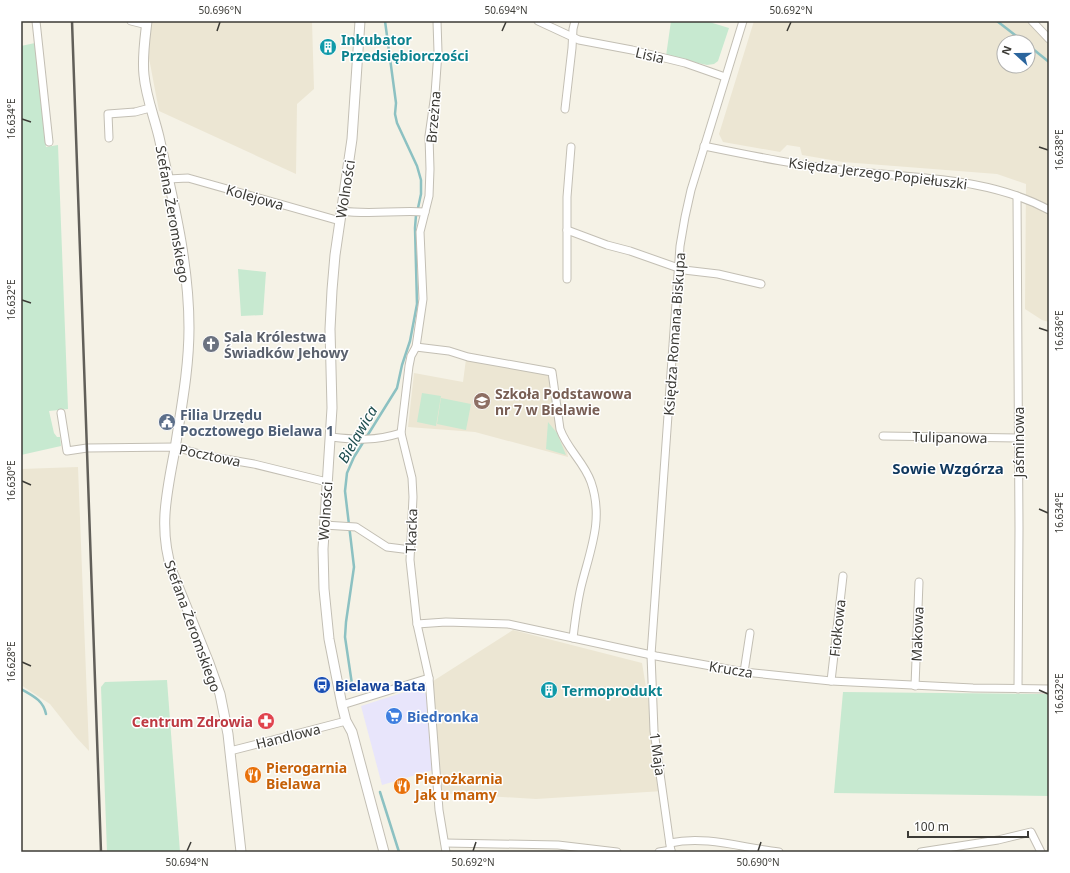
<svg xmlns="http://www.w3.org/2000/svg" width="1070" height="873" font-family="'Noto Sans',sans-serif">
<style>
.commercial{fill:#e8e5fb}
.built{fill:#ece6d3;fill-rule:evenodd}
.green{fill:#c7e9d0}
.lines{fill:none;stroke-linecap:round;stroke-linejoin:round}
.stream{stroke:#8cc1c2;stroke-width:2.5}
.street-casing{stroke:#c3bfb4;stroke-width:9}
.secondary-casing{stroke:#c3bfb4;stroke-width:11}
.street{stroke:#fff;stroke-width:7}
.secondary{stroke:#fff;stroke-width:9}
.rail{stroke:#615f59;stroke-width:2.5}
.ticks{fill:none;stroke:#3c3b36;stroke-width:1.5}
.labels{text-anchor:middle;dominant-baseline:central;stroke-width:3;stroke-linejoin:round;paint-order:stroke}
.culture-label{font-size:14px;font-weight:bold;fill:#0d838f;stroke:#fff;text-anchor:start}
.street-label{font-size:14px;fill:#3c3b36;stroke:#fff}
.worship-label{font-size:14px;font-weight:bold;fill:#5b616d;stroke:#fff;text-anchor:start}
.education-label{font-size:14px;font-weight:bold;fill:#785e54;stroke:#fff;text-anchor:start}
.service-label{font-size:14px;font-weight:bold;fill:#4e5e75;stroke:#fff;text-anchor:start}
.transit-label{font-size:14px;font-weight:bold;fill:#164399;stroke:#fff;text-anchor:start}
.shop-label{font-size:14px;font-weight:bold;fill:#366cbe;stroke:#fff;text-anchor:start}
.health-label{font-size:14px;font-weight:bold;fill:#be3a42;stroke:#fff;text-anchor:end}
.food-label{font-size:14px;font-weight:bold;fill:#c56008;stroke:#fff;text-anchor:start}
.water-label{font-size:15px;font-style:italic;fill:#1d4d4e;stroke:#fff}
.neighbourhood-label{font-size:15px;font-weight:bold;fill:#0f375d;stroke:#fff}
.neatline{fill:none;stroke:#3c3b36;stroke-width:1.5}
.ticks-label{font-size:10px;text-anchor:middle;fill:#3c3b36}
</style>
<rect width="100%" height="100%" fill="#f5f2e6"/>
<polygon class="commercial" points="417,688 417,691 427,694 433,770 382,785 361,706"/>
<g class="built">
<polygon points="142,21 312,21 314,89 297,104 296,174 159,111"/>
<path d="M754,21H1032L1049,40V322L1042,320L1025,309L1026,184L997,174L843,162L802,155L800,147L787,145L780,152L723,142L719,134ZM1004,42H1028V66H1004Z"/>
<polygon points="466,359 550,373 555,419 563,443 567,451 568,457 475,432 408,427 414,373 463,382"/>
<polygon points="78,467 89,751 76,737 50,704 21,685 21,469"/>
<polygon points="513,630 642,663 663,791 536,799 438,793 430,683"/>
</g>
<g class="green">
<polygon points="671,21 706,21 729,28 718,61 714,64 707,65 666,56"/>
<polygon points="35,43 46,147 58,145 68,409 49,411 54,433 57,437 60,437 61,446 21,455 21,46"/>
<polygon points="238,269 266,272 263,315 241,316"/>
<polygon points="422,393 441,396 436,426 417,422"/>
<polygon points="441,398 471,404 466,430 437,424"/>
<polygon points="548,422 557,433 566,455 546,449"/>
<polygon points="167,680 180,852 107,852 101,687 105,682"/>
<polygon points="843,692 1049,694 1049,796 834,793"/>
</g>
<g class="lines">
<g class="stream">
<polyline points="385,21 396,103 395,114 397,123 417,166 421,180 421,194 418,208"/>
<polyline points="997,21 1024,42"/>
<polyline points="1028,45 1049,62"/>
<path d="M21,689C33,696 43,700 46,714"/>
<polyline points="353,691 345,637 346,622 354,567 345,491 347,473 354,457 397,388 402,365 410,341 417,304 415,228 416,215"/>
<polyline points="380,792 399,852"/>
</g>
<g class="street-casing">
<g id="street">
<polyline points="36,21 49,142"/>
<polyline points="131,21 147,25"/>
<polyline points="437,21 438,52 435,94 429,136 430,169 429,196 420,232 423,299 416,347 411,356 409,366 401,433 412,478 413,497 410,560 417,624 429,678 439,810 446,852"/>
<polyline points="538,21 579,40 632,50 685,63 725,77"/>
<polyline points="1032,21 1049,39"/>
<polyline points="565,109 572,48 573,29 575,21"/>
<polyline points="109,138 108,114 135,112 150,108"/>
<path d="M704,146C753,156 801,166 851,171C918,179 988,177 1049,210"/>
<polyline points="168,179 188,178 340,221"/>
<polyline points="1017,196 1019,528 1018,689"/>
<path d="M342,211C369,215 397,210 425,212"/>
<polyline points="567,230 607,245 630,251 684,270 718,274 761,284"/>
<polyline points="567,279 567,197 571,147"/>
<path d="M416,347L449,351L468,357L552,372L560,429C567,449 584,462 591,482C604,520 590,550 581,587C577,604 575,621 573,638"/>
<polyline points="61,413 67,451 87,448 175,447 207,456 254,464 327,482"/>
<polyline points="883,436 1018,438"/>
<path d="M331,437C357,440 375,441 401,433"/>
<polyline points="324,525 356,527 387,547 411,550"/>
<polyline points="417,624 446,622 508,624 656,656 744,672 831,681 973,688 1049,689"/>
<polyline points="744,672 750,633"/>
<polyline points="831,681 843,576"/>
<polyline points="915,686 919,582"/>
<polyline points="342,705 429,678"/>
<polyline points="230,751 346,721"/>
<polyline points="445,843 558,845 617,852"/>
<path d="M670,843C706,835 743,848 779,852"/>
<polyline points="659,852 671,850"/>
<polyline points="671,852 654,731 651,655 680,246 685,217 691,190 743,21"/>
<polyline points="921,852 998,840 1031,832 1041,852"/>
</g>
</g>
<g class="secondary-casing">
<g id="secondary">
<path d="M147,21C145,39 142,57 144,75C146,97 154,116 159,137C173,200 189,263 189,328C189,369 181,409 175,449C167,492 158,528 172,571L209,663L220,694L228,734L241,852"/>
<polyline points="360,21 352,139 335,255 332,290 330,329 332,408 323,549 324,589 329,639 342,705 346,721 352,732 384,852"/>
</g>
</g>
<use href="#street" class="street"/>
<use href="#secondary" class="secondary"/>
<polyline class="rail" points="72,21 101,852"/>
</g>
<path class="ticks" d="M217,31L220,22M502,31L506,22M787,31L791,22M22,119L31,122M1039,147L1048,150M22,300L31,303M1039,328L1048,331M22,481L31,485M1039,509L1048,513M22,662L31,666M1039,690L1048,694M187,851L191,842M473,851L476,842M758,851L761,842"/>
<defs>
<g id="building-disc" transform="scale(0.9)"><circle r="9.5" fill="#0f9aa8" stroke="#fff"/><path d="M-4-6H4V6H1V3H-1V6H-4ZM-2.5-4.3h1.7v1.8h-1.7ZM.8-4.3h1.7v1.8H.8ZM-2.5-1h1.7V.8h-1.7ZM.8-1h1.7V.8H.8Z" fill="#fff"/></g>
<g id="church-disc" transform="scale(0.9)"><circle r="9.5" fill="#6b7280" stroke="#fff"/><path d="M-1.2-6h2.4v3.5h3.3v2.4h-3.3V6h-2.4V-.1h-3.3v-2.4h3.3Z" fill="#fff"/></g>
<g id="school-disc" transform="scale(0.9)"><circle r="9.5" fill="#8d6e63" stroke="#fff"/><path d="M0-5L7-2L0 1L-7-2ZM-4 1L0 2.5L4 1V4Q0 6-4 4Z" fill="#fff"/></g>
<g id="civic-disc" transform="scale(0.9)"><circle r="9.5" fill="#5c6f8a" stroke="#fff"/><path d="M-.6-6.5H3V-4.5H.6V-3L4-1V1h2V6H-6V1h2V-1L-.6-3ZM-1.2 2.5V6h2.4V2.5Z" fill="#fff"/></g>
<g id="bus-disc" transform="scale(0.9)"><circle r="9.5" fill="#1a4fb4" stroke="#fff"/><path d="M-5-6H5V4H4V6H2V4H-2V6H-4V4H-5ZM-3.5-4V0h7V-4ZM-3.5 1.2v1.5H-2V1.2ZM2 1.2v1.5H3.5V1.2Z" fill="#fff"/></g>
<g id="supermarket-disc" transform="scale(0.9)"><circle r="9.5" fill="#3f7fe0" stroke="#fff"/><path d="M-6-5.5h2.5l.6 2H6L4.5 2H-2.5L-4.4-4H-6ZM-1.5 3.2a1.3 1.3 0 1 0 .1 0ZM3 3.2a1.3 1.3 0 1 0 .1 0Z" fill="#fff"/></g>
<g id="pharmacy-disc" transform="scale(0.9)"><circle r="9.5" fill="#e0444e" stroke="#fff"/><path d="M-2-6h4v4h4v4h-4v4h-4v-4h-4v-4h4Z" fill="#fff"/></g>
<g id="restaurant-disc" transform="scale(0.9)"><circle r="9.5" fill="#e8710a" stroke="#fff"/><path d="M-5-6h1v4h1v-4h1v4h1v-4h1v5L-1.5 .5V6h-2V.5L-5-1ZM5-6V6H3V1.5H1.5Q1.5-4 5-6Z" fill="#fff"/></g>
</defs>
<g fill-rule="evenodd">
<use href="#building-disc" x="328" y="47"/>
<use href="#church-disc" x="211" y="344"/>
<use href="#school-disc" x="482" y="401"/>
<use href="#civic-disc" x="167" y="422"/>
<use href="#bus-disc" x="322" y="685"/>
<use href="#building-disc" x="549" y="690"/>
<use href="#supermarket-disc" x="394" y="716"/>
<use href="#pharmacy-disc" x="266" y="721"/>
<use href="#restaurant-disc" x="253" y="775"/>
<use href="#restaurant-disc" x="402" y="786"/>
</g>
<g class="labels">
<g class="culture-label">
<text x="341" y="39">Inkubator<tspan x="341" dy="16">Przedsiębiorczości</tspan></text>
<text x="562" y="690">Termoprodukt</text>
</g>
<g class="street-label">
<text transform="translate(650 55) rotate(13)">Lisia</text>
<text transform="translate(433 117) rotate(-85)">Brzeżna</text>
<text transform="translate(878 173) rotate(7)">Księdza Jerzego Popiełuszki</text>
<text transform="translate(345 189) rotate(-81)">Wolności</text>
<text transform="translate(255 197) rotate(16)">Kolejowa</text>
<text transform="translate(173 214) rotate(80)">Stefana Żeromskiego</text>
<text transform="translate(674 334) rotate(-86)">Księdza Romana Biskupa</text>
<text transform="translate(950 437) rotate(1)">Tulipanowa</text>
<text transform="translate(1018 442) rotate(-90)">Jaśminowa</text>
<text transform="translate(210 455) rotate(12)">Pocztowa</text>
<text transform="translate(325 511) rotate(-86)">Wolności</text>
<text transform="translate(411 531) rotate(-88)">Tkacka</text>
<text transform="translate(193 626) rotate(70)">Stefana Żeromskiego</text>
<text transform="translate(837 628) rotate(-84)">Fiołkowa</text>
<text transform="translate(917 634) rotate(-88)">Makowa</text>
<text transform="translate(731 669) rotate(9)">Krucza</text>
<text transform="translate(288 736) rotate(-14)">Handlowa</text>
<text transform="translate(658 754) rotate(82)">1 Maja</text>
</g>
<g class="worship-label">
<text x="224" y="336">Sala Królestwa<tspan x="224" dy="16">Świadków Jehowy</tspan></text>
</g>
<g class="education-label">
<text x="495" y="393">Szkoła Podstawowa<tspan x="495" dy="16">nr 7 w Bielawie</tspan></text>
</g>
<g class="service-label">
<text x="180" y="414">Filia Urzędu<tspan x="180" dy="16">Pocztowego Bielawa 1</tspan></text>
</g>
<g class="transit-label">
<text x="335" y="685">Bielawa Bata</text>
</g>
<g class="shop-label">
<text x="407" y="716">Biedronka</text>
</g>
<g class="health-label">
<text x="253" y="721">Centrum Zdrowia</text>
</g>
<g class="food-label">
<text x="266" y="767">Pierogarnia<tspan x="266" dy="16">Bielawa</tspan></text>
<text x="415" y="778">Pierożkarnia<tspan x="415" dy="16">Jak u mamy</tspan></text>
</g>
<g class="water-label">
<text transform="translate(357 434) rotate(-60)">Bielawica</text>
</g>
<g class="neighbourhood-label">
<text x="948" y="468">Sowie Wzgórza</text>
</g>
</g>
<rect width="1070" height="873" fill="none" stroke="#ffffff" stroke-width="44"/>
<g transform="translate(1016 54) rotate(291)"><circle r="19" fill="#ffffff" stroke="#b1b1af"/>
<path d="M0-3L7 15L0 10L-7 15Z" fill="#2b659d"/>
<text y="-6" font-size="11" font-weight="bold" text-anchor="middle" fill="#3c3b36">N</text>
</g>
<path d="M908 831v6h120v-6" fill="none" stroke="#3c3b36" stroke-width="2"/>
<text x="914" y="831" font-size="12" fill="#3c3b36" stroke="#ffffff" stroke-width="3" paint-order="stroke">100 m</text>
<rect x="22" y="22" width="1026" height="829" class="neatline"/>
<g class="ticks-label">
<text x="220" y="14">50.696°N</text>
<text x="506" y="14">50.694°N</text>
<text x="791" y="14">50.692°N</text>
<text transform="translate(11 119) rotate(-90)" y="4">16.634°E</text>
<text transform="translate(1059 150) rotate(-90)" y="4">16.638°E</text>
<text transform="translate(11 300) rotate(-90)" y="4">16.632°E</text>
<text transform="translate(1059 331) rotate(-90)" y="4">16.636°E</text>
<text transform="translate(11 481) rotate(-90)" y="4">16.630°E</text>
<text transform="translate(1059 513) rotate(-90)" y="4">16.634°E</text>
<text transform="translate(11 662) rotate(-90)" y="4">16.628°E</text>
<text transform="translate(1059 694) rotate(-90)" y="4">16.632°E</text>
<text x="187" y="866">50.694°N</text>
<text x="473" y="866">50.692°N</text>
<text x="758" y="866">50.690°N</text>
</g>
</svg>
